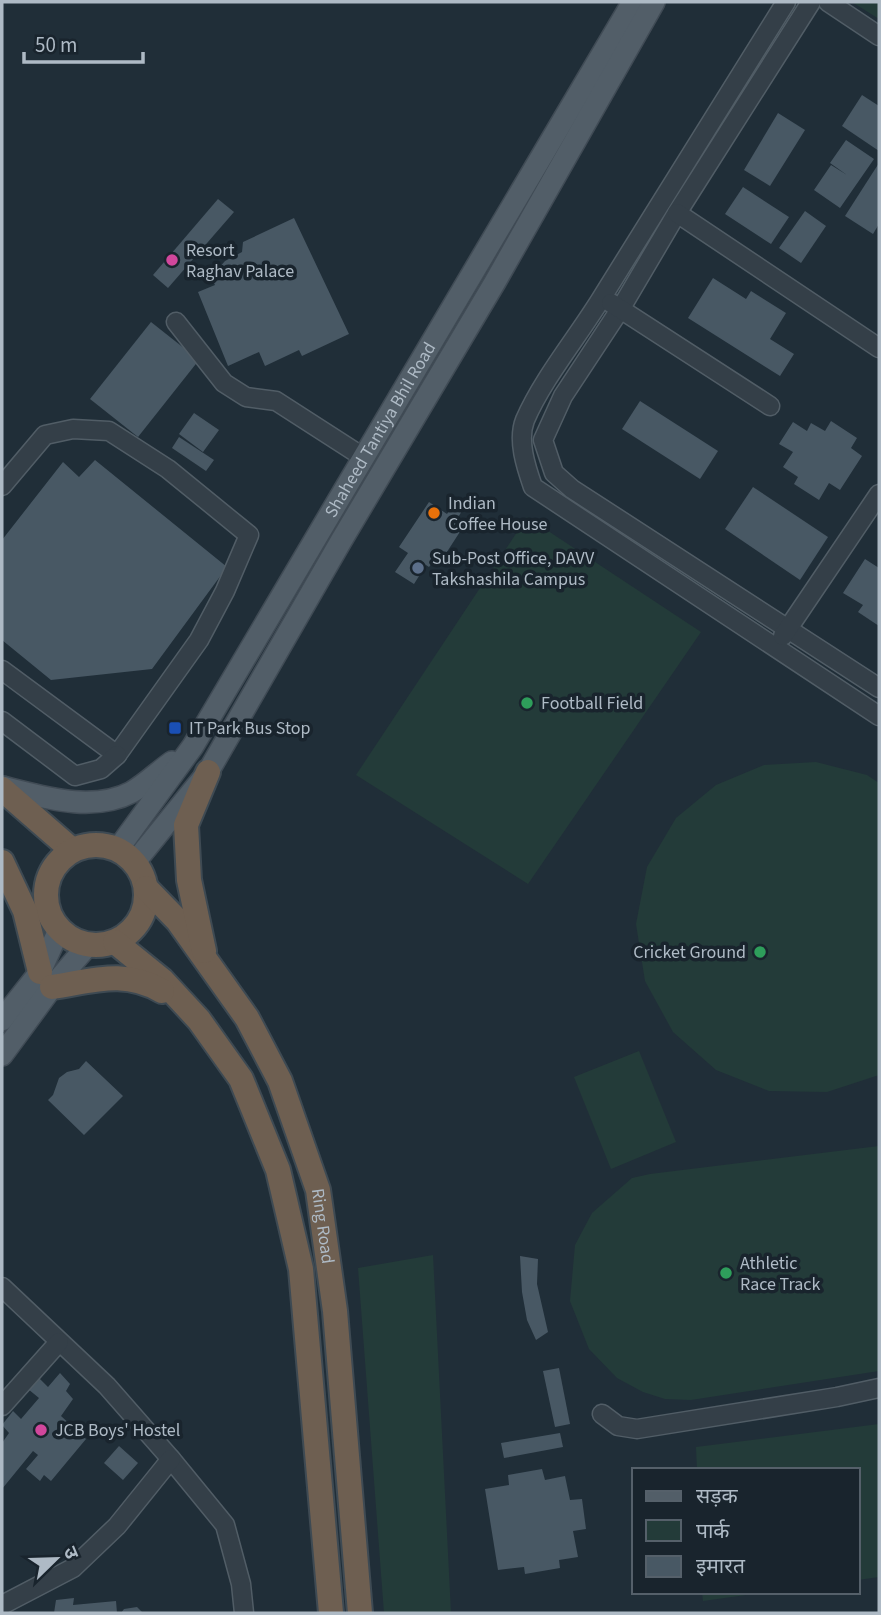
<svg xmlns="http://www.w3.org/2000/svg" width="881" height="1615" font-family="'Source Sans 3','Noto Sans Devanagari',sans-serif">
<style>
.green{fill:#233b39}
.building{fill:#485864}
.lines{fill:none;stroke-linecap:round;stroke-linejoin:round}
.minor-casing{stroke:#515d66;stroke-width:21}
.major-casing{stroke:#404b55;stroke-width:24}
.highway-casing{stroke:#3e4a53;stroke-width:28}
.minor{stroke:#343f48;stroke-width:18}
.major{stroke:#525e68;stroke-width:21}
.highway{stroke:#6e5f51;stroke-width:24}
.hotel-dot{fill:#d1479c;stroke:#19242d;stroke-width:2.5}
.food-dot{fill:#e8710a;stroke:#19242d;stroke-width:2.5}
.service-dot{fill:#5c6f8a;stroke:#19242d;stroke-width:2.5}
.leisure-dot{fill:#2e9e5b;stroke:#19242d;stroke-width:2.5}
.transit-dot{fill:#1a4fb4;stroke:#19242d;stroke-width:2.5}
.labels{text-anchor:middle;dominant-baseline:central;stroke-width:7;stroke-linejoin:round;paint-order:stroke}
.poi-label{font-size:18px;fill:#aebac5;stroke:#19242d;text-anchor:start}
.street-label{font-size:18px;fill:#aebac5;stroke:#19242d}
</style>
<rect width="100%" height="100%" fill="#202e38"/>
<g class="green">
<polygon points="852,2 879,2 879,19"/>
<polygon points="527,517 701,632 528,884 356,775"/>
<polygon points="816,762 867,775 879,783 879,1075 827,1092 769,1091 716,1070 673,1032 645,981 636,924 647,867 676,818 716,785 764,765"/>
<polygon points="639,1051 676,1142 611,1169 574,1077"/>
<polygon points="879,1146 879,1371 691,1400 665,1399 643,1392 617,1378 589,1349 570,1301 575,1245 592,1213 632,1178 650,1174"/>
<polygon points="433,1255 451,1613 384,1613 358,1268"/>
<polygon points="879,1424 879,1577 858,1580 858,1470 697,1470 696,1447"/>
<polygon points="702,1592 767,1592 703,1601"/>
</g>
<g class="building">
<polygon points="862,95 879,106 879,151 842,126"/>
<polygon points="778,113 805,130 770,186 744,170"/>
<polygon points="846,140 874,159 840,208 814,190 831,165 847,175 830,163"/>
<polygon points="879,163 879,224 873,234 845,216"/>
<polygon points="743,187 789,217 771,244 725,214"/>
<polygon points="218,199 234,212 168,288 153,275"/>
<polygon points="805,211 826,226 801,263 779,248"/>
<polygon points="294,218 349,334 302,356 299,350 265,366 259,352 228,366 198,292 215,285 211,277 225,261 242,252 243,242"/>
<polygon points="713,278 746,299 751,291 786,313 770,339 794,354 780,376 688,318"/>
<polygon points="151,322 199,360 138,437 90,399"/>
<polygon points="640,401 718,451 700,479 622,429"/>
<polygon points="194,413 219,430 203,452 179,434"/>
<polygon points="831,421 857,438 851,448 862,456 840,490 829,483 819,500 794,484 798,477 783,467 793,452 779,444 793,422 807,431 811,423 825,431"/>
<polygon points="179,437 214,460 206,471 172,448"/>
<polygon points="95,460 227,567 152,669 51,680 2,640 2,540 63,462 79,477"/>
<polygon points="753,487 828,537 800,580 725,529"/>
<polygon points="456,501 465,506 457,519 465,524 443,558 438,555 429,567 426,565 414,584 395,572 408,553 399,547 429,502 447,514"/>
<polygon points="865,559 879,568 879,626 858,612 863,605 843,593"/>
<polygon points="86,1061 123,1096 84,1135 48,1100 53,1095 59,1078 67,1072 79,1069"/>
<polygon points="520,1256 538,1259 537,1284 548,1332 536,1340 527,1320 522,1292"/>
<polygon points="559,1368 570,1424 555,1427 543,1371"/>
<polygon points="60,1373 70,1384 66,1391 73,1399 61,1416 86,1439 51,1481 44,1475 40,1481 26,1469 38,1455 33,1451 2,1489 2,1443 9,1433 2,1425 13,1411 21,1419 39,1398 28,1389 38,1377 48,1387"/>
<polygon points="560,1433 563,1447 504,1458 501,1443"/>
<polygon points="119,1446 138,1463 123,1480 104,1463"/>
<polygon points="542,1469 545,1480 565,1476 570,1500 582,1499 586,1529 573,1531 578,1557 559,1560 560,1568 525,1574 524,1567 498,1570 485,1489 509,1485 508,1475"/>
<polygon points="74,1598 73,1605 116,1601 117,1613 54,1613 56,1600"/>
<polygon points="137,1607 143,1613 121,1613 124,1609"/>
</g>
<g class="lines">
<g class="minor-casing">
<g id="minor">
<path d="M786,2C725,99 665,197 604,294C580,334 543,378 525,420C517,440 526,467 533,487L879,716"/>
<polyline points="811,2 677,213 621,308 563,396 543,440 554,473 572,489 879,688"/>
<polyline points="828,2 879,36"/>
<polyline points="677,213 879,348"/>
<polyline points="611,303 770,406"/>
<polyline points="176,322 224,383 246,397 276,401 363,457"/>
<polyline points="2,486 45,435 73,429 109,431 168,469 249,535 225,591 199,640 117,755 2,670"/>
<polyline points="783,636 879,494"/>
<polyline points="2,721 75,776 101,769 117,755"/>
<polyline points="2,1287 107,1386 171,1459 225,1525 241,1584 244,1613"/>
<polyline points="2,1406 59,1342"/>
<polyline points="602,1414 618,1426 637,1429 837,1397 879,1388"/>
<polyline points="2,1605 73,1568 117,1526 171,1459"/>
</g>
</g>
<g class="major-casing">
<g id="major">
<path d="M2,787C43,797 92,813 132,792C146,784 159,771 172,762"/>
<path id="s1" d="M118,849L193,746L633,2"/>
<polyline points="135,862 208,772 341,541 495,282 654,2"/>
<polyline points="2,1020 40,972 59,930"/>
<polyline points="2,1055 52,987 88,945"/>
</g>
</g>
<g class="highway-casing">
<g id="highway">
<polyline points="2,789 72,850"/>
<circle cx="96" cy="895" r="50"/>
<polyline points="2,862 25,911 40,972"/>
<path id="s2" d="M146,888L178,921L247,1018L280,1081L318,1190L335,1311L360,1613"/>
<polyline points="115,942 162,980 199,1020 241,1079 278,1170 301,1269 331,1613"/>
<polyline points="204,951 189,880 186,825 208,772"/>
<path d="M52,987C93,981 124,969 162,991"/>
</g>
</g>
<use href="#minor" class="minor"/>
<use href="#major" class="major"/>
<use href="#highway" class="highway"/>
</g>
<g class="hotel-dot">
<circle cx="172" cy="260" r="7"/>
<circle cx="41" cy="1430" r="7"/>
</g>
<circle class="food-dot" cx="434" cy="513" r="7"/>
<circle class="service-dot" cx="418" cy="568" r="7"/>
<g class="leisure-dot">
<circle cx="527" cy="703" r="7"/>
<circle cx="760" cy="952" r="7"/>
<circle cx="726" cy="1273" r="7"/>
</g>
<rect class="transit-dot" x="168" y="721" width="14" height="14" rx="3.5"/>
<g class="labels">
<g class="poi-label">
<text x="186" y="250">Resort<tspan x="186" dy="21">Raghav Palace</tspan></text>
<text x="448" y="503">Indian<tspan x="448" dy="21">Coffee House</tspan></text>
<text x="432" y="558">Sub-Post Office, DAVV<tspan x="432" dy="21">Takshashila Campus</tspan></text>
<text x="541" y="703">Football Field</text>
<text x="189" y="728">IT Park Bus Stop</text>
<text x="746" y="952" text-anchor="end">Cricket Ground</text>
<text x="740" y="1263">Athletic<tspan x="740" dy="21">Race Track</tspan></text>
<text x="55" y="1430">JCB Boys' Hostel</text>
</g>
<g class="street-label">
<text stroke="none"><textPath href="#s1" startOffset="495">Shaheed Tantiya Bhil Road</textPath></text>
<text stroke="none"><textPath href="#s2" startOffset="388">Ring Road</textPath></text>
</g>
</g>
<rect width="881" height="1615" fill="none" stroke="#aebac5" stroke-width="7"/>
<rect x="632" y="1468" width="228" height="126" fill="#19242d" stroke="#55606a" stroke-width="2"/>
<rect x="646" y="1491" width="35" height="10" fill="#525e68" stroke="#55606a" stroke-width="2"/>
<text x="696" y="1503" font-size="21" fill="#aebac5">सड़क</text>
<rect x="646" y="1520" width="35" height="21" fill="#233b39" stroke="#55606a" stroke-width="2"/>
<text x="696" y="1538" font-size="21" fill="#aebac5">पार्क</text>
<rect x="646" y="1556" width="35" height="21" fill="#485864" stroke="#55606a" stroke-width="2"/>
<text x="696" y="1573" font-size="21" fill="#aebac5">इमारत</text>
<g transform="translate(56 1559) rotate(67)" stroke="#19242d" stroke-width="5" paint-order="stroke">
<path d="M0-5L12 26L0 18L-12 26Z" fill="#aebac5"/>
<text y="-10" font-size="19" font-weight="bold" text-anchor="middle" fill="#aebac5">उ</text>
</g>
<path d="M24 52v10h119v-10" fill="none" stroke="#aebac5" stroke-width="3.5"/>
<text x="35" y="52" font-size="21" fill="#aebac5" stroke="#19242d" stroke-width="5" paint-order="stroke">50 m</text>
</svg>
